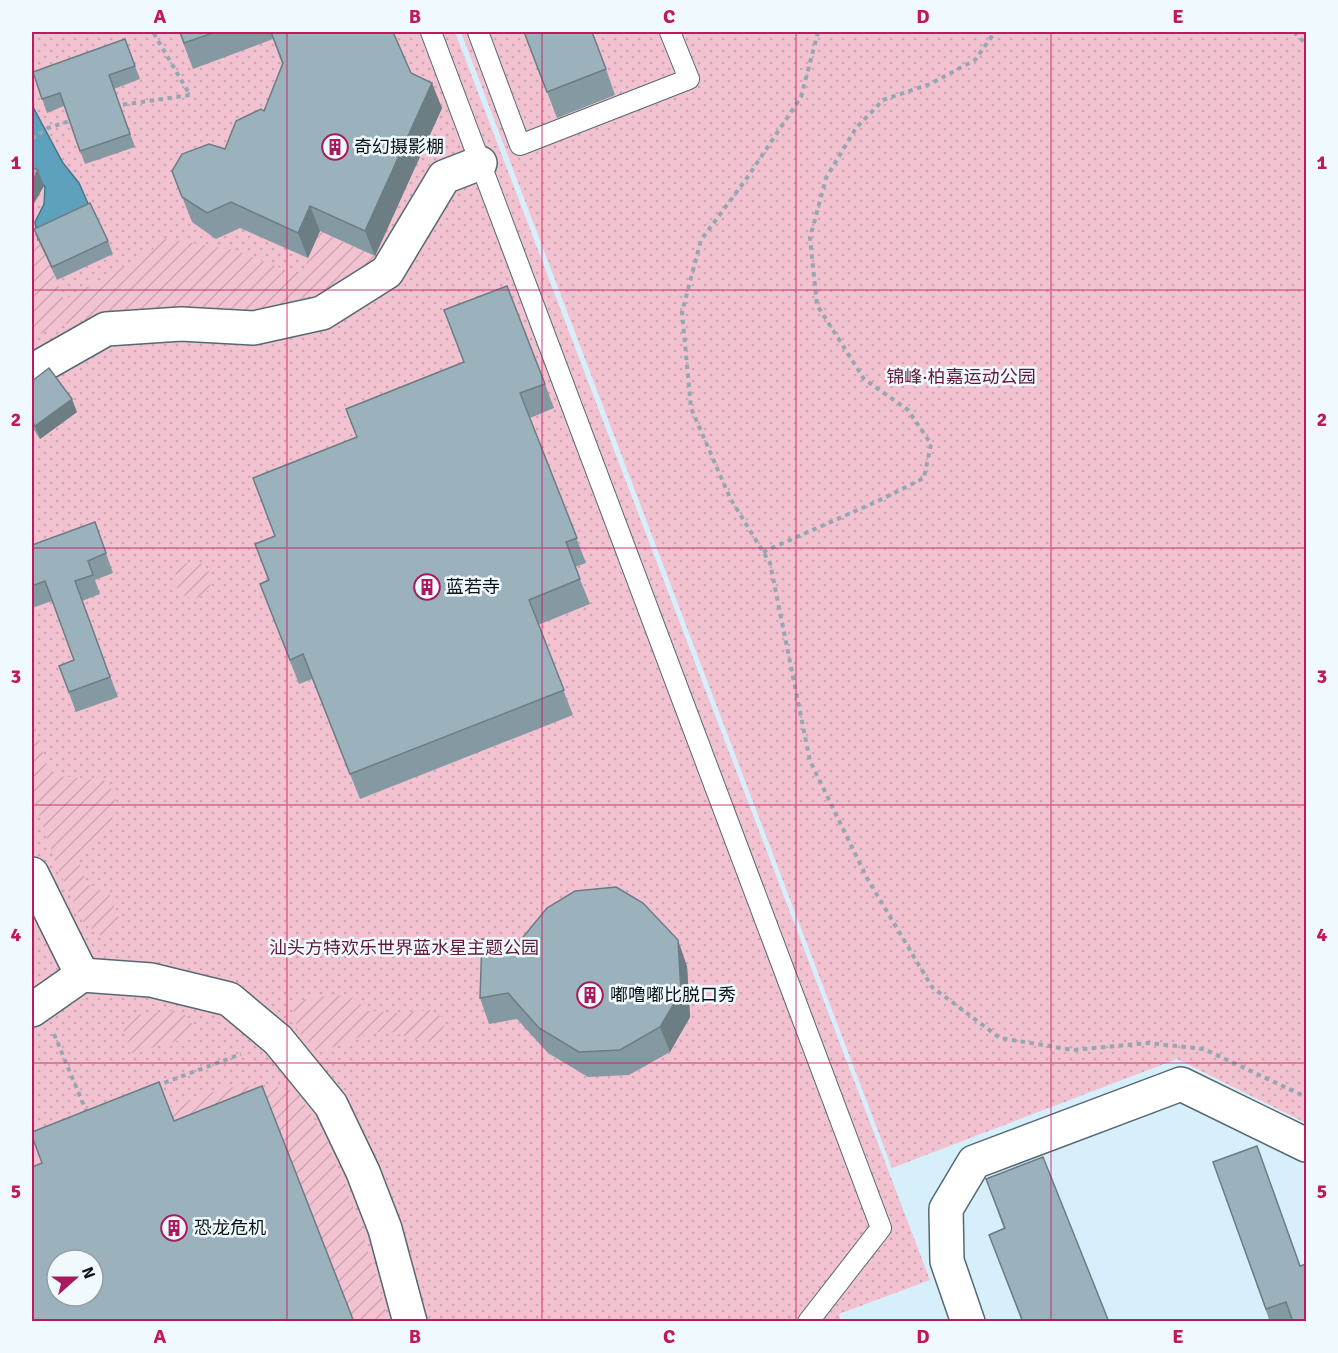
<svg xmlns="http://www.w3.org/2000/svg" width="1338" height="1353" font-family="Signika,'Noto Sans SC',sans-serif">
<style>
.park{fill:url(#park-dots);fill-rule:evenodd}
.garden{fill:url(#garden-furrows)}
.water{fill:#5ea1bd;stroke:#45768b;stroke-width:1.5}
.lines{fill:none;stroke-linecap:round;stroke-linejoin:round}
.lane-casing{stroke:#546973;stroke-width:22}
.street-casing{stroke:#546973;stroke-width:36}
.path{stroke:#95a8b1;stroke-width:4;stroke-dasharray:4.5 4.5;stroke-linecap:butt}
.lane{stroke:#fff;stroke-width:20}
.street{stroke:#fff;stroke-width:33}
.wall{fill:#8599a2}
.shaded-wall{fill:#6c7d84}
.building{fill:#9bb2bc;stroke:#6c7d84;stroke-width:1.5;fill-rule:evenodd}
.grid{fill:none;stroke:#c2185b;stroke-width:1.5;stroke-opacity:0.55}
.labels{text-anchor:middle;dominant-baseline:central;stroke-width:5;stroke-linejoin:round;paint-order:stroke}
.poi-label{font-size:18px;fill:#0b1317;stroke:#f0fafe;text-anchor:start}
.park-label{font-size:18px;fill:#621838;stroke:#f0fafe}
.neatline{fill:none;stroke:#c2185b;stroke-width:2}
.grid-label{font-size:20px;text-anchor:middle;font-weight:bold;fill:#c2185b}
</style>
<defs>
<pattern id="park-dots" width="8" height="8" patternUnits="userSpaceOnUse" patternTransform="scale(1.5)"><rect width="8" height="8" fill="#f2c2d0"/><path d="M2 2h.1M6 6h.1" fill="none" stroke="#cea6b2" stroke-width="1.8" stroke-linecap="round"/></pattern>
<pattern id="garden-furrows" width="10" height="10" patternUnits="userSpaceOnUse" patternTransform="scale(1.5)"><rect width="10" height="10" fill="#f2c2d0"/><path d="M-1 1l2-2M0 10L10 0M9 11l2-2" fill="none" stroke="#cea6b2"/></pattern>
</defs>
<rect width="100%" height="100%" fill="#d7effa"/>
<g class="park">
<path d="M32,32H455L930,1280L839,1314L841,1322L32,1321ZM57,1260H93V1296H57Z"/>
<polygon points="461,32 1306,32 1306,1123 1177,1059 892,1168"/>
</g>
<g class="garden">
<path d="M35,222C40,250 55,274 64,300L152,251L162,238L234,250L301,276L320,231L376,257L358,275L323,293L259,310L141,308L65,324L40,334L32,341V223Z"/>
<circle cx="193" cy="580" r="18"/>
<polygon points="32,715 47,765 58,776 108,781 117,803 110,824 78,859 87,884 110,895 120,921 105,939 83,922 56,864 32,794"/>
<polygon points="349,995 369,1011 400,1013 430,1010 443,1018 444,1037 423,1042 389,1031 370,1033 317,1053 297,1029 292,1003 314,997"/>
<polygon points="181,1010 193,1025 188,1038 132,1053 122,1027 136,1015"/>
<polygon points="265,1085 297,1091 327,1140 361,1227 389,1321 354,1321 183,1146 168,1108 224,1088"/>
</g>
<polygon class="water" points="32,105 63,163 79,183 93,215 38,240 35,222 44,204 45,187 32,171"/>
<g class="lines">
<g class="lane-casing">
<g id="lane">
<polyline points="431,32 881,1228 808,1322"/>
<polyline points="478,32 520,145 689,79 670,32"/>
</g>
</g>
<g class="street-casing">
<g id="street">
<polyline points="32,371 106,329 181,324 254,328 322,313 387,272 444,177 480,163"/>
<polyline points="32,874 82,975"/>
<polyline points="32,1010 82,975 151,980 229,999 278,1040 331,1105 363,1172 385,1229 410,1322"/>
<polyline points="968,1322 947,1261 946,1209 974,1162 1181,1084 1306,1145"/>
</g>
</g>
<g class="path">
<polyline points="818,32 801,97 747,178 701,240 682,312 691,408 730,498 770,563 810,761 867,878 932,987 1000,1038 1073,1050 1148,1043 1204,1049 1306,1097"/>
<polyline points="1294,32 1306,44"/>
<polyline points="114,106 190,95 153,32"/>
<polyline points="32,139 48,128 73,120"/>
<polyline points="763,552 878,501 924,478 931,444 908,410 864,379 817,305 810,238 826,178 856,128 883,100 930,84 975,60 995,32"/>
<polyline points="54,1034 87,1113"/>
<polyline points="156,1086 241,1054"/>
</g>
<use href="#lane" class="lane"/>
<use href="#street" class="street"/>
</g>
<g class="wall">
<polygon points="179,32 393,32 411,73 442,108 375,256 320,231 308,258 240,228 216,239 192,222 172,171 225,149 264,111 282,64 273,39 193,69"/>
<polygon points="524,32 606,69 615,95 557,118"/>
<polygon points="125,39 140,79 114,89 135,147 85,164 64,106 47,113 33,72"/>
<polygon points="34,229 108,241 113,254 57,280 39,242"/>
<polygon points="444,310 545,384 554,408 530,418 586,563 575,567 590,604 538,625 573,715 360,799 312,679 299,684 260,584 268,580 255,544 275,536 253,478 357,437 464,362"/>
<polygon points="32,381 77,412 40,439 32,427"/>
<polygon points="95,522 113,573 95,580 100,594 82,601 118,697 76,712 59,666 74,660 52,601 32,608 32,545"/>
<polygon points="515,947 687,966 690,1017 670,1052 629,1075 588,1077 548,1053 517,1019 489,1024 480,998"/>
<polygon points="1213,1162 1300,1266 1306,1322 1270,1322"/>
<polygon points="986,1179 1109,1322 1022,1322 989,1235 1004,1229"/>
</g>
<g class="shaded-wall">
<polygon points="432,83 442,108 375,256 365,231"/>
<polygon points="38,170 44,186 32,207 32,182"/>
<polygon points="310,206 320,231 308,258 298,233"/>
<polygon points="72,399 77,412 40,439 35,426"/>
<polygon points="678,940 687,966 690,1017 670,1052 660,1027"/>
</g>
<g class="building">
<polygon points="180,32 216,32 184,43"/>
<polygon points="271,32 393,32 411,73 432,83 365,231 310,206 298,233 231,202 207,213 182,197 172,171 182,154 209,144 225,149 236,121 261,109 264,111 283,63"/>
<polygon points="524,32 592,32 606,69 547,92"/>
<polygon points="125,39 135,66 109,75 130,134 80,151 60,93 42,99 33,72"/>
<polygon points="32,167 38,170 32,182"/>
<polygon points="90,203 108,241 52,267 34,229"/>
<polygon points="507,286 545,384 520,393 577,538 566,542 580,579 529,600 564,690 350,774 303,654 290,660 260,584 269,580 255,544 275,536 253,478 357,437 346,409 464,362 444,310"/>
<polygon points="49,368 72,399 35,426 32,421 32,381"/>
<polygon points="95,522 106,553 88,561 93,575 75,581 110,677 69,692 59,666 74,660 45,581 32,586 32,545"/>
<polygon points="616,887 643,903 678,940 681,992 660,1027 620,1050 579,1052 539,1028 508,993 480,998 482,939 515,947 547,908 575,891"/>
<path d="M159,1082L174,1121L262,1086L354,1322H32V1167L42,1163L32,1136V1132ZM57,1260H93V1296H57Z"/>
<polygon points="1257,1146 1300,1266 1306,1264 1306,1322 1293,1322 1286,1302 1266,1309 1213,1162"/>
<polygon points="1043,1157 1109,1322 1023,1322 989,1235 1005,1228 986,1179"/>
</g>
<path class="grid" d="M287,32V1322M542,32V1322M796,32V1322M1051,32V1322M32,290H1306M32,548H1306M32,805H1306M32,1063H1306"/>
<defs>
<g id="building-ring" transform="scale(1.35)"><circle r="9.5" fill="#f0fafe" stroke="#a71b5e" stroke-width="1.5"/><path d="M-4-6H4V6H1V3H-1V6H-4ZM-2.5-4.3h1.7v1.8h-1.7ZM.8-4.3h1.7v1.8H.8ZM-2.5-1h1.7V.8h-1.7ZM.8-1h1.7V.8H.8Z" fill="#a71b5e"/></g>
</defs>
<g fill-rule="evenodd">
<use href="#building-ring" x="335" y="147"/>
<use href="#building-ring" x="427" y="587"/>
<use href="#building-ring" x="590" y="995"/>
<use href="#building-ring" x="174" y="1228"/>
</g>
<g class="labels">
<g class="poi-label">
<text x="354" y="147">奇幻摄影棚</text>
<text x="446" y="587">蓝若寺</text>
<text x="610" y="995">嘟噜嘟比脱口秀</text>
<text x="194" y="1228">恐龙危机</text>
</g>
<g class="park-label">
<text x="961" y="377">锦峰·柏嘉运动公园</text>
<text x="404" y="948">汕头方特欢乐世界蓝水星主题公园</text>
</g>
</g>
<rect width="1338" height="1353" fill="none" stroke="#f0fafe" stroke-width="66"/>
<g transform="translate(75 1278) rotate(69)"><circle r="28" fill="#f0fafe" stroke="#949ea2" stroke-width="1.5"/>
<path d="M0-4.5L10 22L0 15L-10 22Z" fill="#a71b5e"/>
<text y="-9" font-size="16" font-weight="bold" text-anchor="middle" fill="#0b1317">N</text>
</g>
<rect x="33" y="33" width="1272" height="1287" class="neatline"/>
<g class="grid-label">
<text x="160" y="23">A</text>
<text x="415" y="23">B</text>
<text x="669" y="23">C</text>
<text x="923" y="23">D</text>
<text x="1178" y="23">E</text>
<text x="16" y="169">1</text>
<text x="1322" y="169">1</text>
<text x="16" y="426">2</text>
<text x="1322" y="426">2</text>
<text x="16" y="683">3</text>
<text x="1322" y="683">3</text>
<text x="16" y="941">4</text>
<text x="1322" y="941">4</text>
<text x="16" y="1198">5</text>
<text x="1322" y="1198">5</text>
<text x="160" y="1343">A</text>
<text x="415" y="1343">B</text>
<text x="669" y="1343">C</text>
<text x="923" y="1343">D</text>
<text x="1178" y="1343">E</text>
</g>
</svg>
